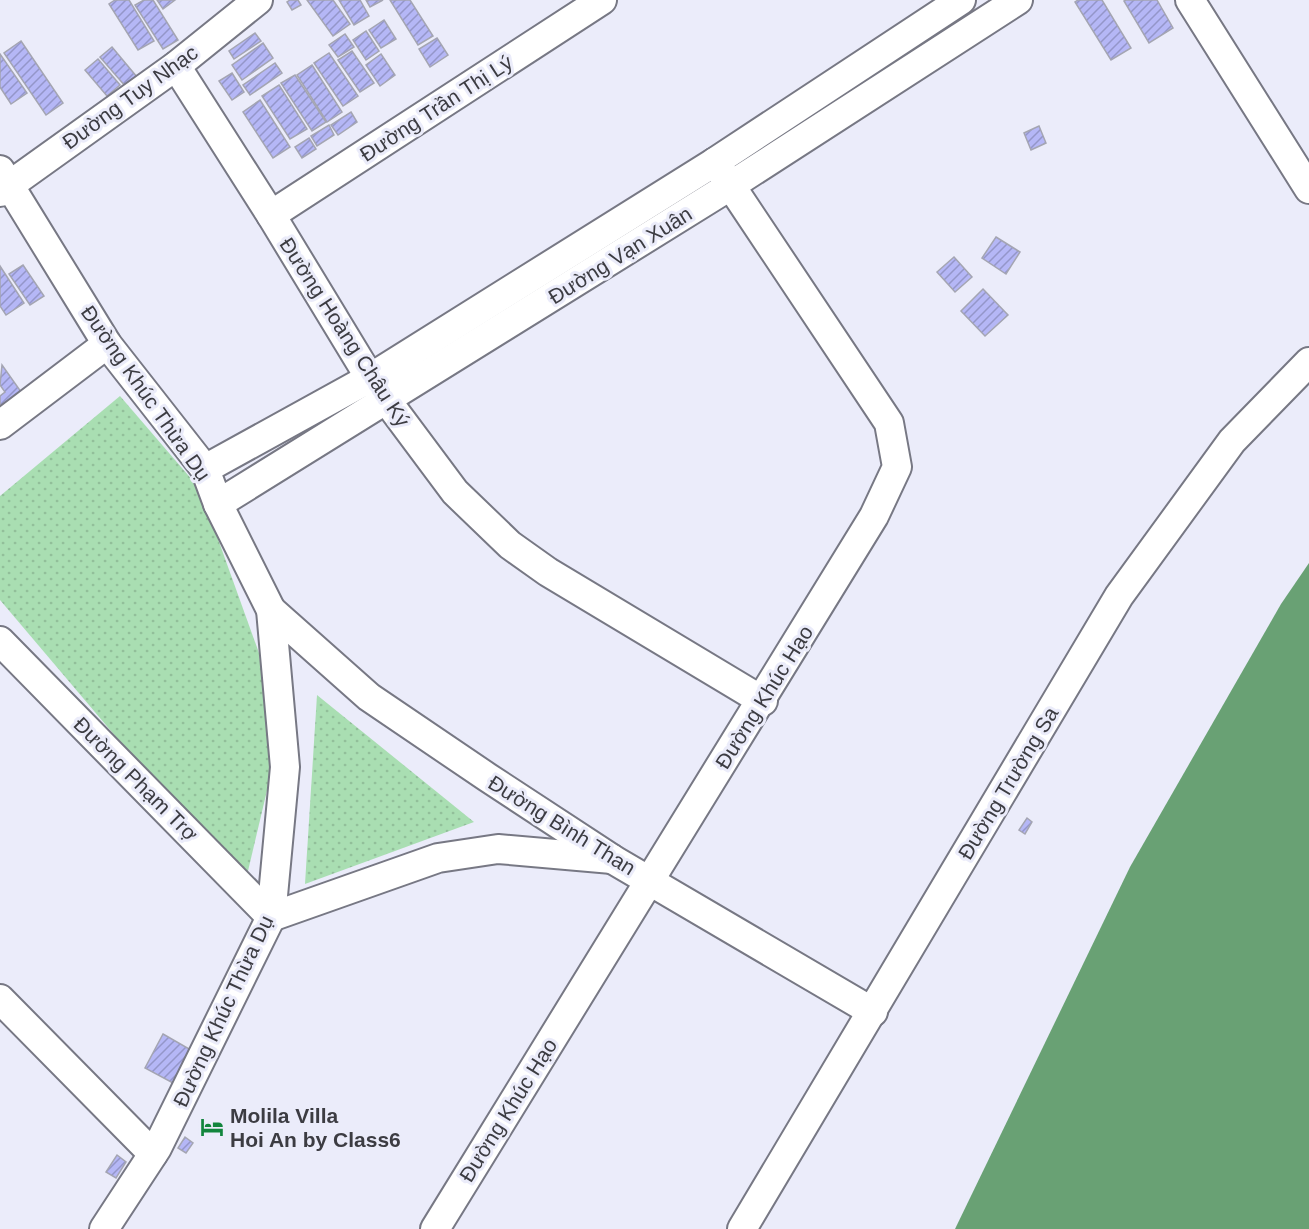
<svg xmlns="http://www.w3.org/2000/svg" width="1309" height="1229" font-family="Arial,sans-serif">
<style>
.grass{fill:url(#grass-dots)}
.water{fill:#69a174}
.building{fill:url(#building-hatch);stroke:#a4a5b2;stroke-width:1.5}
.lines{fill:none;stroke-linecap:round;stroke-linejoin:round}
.minor-casing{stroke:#777884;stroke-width:32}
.minor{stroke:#fff;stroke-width:28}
.labels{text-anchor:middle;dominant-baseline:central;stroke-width:6;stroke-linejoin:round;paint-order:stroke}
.street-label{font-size:21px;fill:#3c3c42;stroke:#ebecfa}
.poi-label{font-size:21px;font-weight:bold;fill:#3c3c42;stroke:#ebecfa;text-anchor:start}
</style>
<defs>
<pattern id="grass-dots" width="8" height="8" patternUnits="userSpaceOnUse" patternTransform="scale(1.5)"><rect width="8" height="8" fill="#a9deb2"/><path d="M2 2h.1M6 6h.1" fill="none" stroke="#92bf9a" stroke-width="1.8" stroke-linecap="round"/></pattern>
<pattern id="building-hatch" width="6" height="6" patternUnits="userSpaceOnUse" patternTransform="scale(1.5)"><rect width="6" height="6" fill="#b5b7f6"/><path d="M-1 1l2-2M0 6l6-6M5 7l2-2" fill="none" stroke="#9496c9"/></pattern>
</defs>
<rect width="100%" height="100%" fill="#ebecfa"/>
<g class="grass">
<polygon points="120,396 200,489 259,653 273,765 244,888 0,600 0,496"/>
<polygon points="317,695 474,822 305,884"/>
</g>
<polygon class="water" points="1309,563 1309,1229 955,1229 1130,867 1281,604"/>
<g class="building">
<polygon points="115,0 129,0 154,41 138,50 109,4"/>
<polygon points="144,0 153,0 178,40 163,49 135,5"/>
<polygon points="157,0 175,0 163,9"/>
<polygon points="290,0 298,0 301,5 292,10 287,2"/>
<polygon points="307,0 333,0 350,24 333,36"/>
<polygon points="339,0 360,0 369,16 354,25"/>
<polygon points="366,0 383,0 370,7"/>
<polygon points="390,0 410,0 433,36 418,45"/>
<polygon points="1078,0 1102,0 1131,48 1111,60 1075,2"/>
<polygon points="1126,0 1157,0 1173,28 1149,43 1124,1"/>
<polygon points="384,20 396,39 381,48 369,30"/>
<polygon points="366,31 379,51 366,60 353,40"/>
<polygon points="255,33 261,41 234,59 229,51"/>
<polygon points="345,34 354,47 338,57 329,45"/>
<polygon points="437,38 448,55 430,67 419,49"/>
<polygon points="21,41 63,103 46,115 4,53"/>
<polygon points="263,43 273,58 242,80 232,65"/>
<polygon points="112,47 137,77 126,87 100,57"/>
<polygon points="352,51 374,83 360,92 338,60"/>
<polygon points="329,53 358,96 343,106 314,63"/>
<polygon points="0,54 27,93 11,104 0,87"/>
<polygon points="381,54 395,75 380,86 366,65"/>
<polygon points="98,59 120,85 107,96 85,70"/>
<polygon points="275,63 282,73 250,95 243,85"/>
<polygon points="312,65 342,112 327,122 297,75"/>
<polygon points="232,73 244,92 232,100 219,81"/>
<polygon points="295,75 326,122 312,131 281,83"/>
<polygon points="279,85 307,129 290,139 262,96"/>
<polygon points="260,100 290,147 273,158 243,112"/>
<polygon points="351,112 357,122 338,135 331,125"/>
<polygon points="329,125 334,135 317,146 311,136"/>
<polygon points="1039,126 1046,143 1031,150 1024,133"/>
<polygon points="309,138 316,149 302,158 295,147"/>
<polygon points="996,237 1020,252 1006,274 982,258"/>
<polygon points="954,257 972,277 955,292 937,272"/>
<polygon points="23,265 44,296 30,305 9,274"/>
<polygon points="0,266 24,303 6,315 0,306"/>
<polygon points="983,289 1008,315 985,336 961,311"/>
<polygon points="2,365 24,396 0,413 0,396 5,392 0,385"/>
<polygon points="1027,818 1032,822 1025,834 1019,830"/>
<polygon points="163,1034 191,1050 173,1083 145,1068"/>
<polygon points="185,1137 193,1143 186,1153 178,1148"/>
<polygon points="117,1155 126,1162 116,1178 106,1172"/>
</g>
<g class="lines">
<g class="minor-casing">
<g id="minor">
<polyline points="1190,0 1309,189"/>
<polyline points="176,66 271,215 370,378 455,492 510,545 548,572 763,701"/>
<polyline points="0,170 107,344 205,469 218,504 271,610 285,767 271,917 157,1148 104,1229"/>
<polyline points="0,192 176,66 258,0"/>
<polyline points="271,215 602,0"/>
<polyline points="0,425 107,344"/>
<polyline points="205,469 370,378 715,162 961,0"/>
<polyline points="218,504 730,186 1018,0"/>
<polyline points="271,610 369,697 487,777 612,859 873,1012"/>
<polyline points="0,641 271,917 438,858 498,849 612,859"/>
<polyline points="0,999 153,1154"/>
<polyline points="435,1229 874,516 897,467 889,423 715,162"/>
<polyline points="742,1229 1119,596 1232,441 1309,362"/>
</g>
</g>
<use href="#minor" class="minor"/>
</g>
<defs>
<g id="hotel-bare" transform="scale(1.8)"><path d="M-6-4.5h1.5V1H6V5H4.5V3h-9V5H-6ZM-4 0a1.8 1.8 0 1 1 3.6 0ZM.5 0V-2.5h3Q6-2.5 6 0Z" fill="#12853d" stroke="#ebecfa" stroke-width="2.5" paint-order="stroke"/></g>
</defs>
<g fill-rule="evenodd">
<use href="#hotel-bare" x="212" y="1127"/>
</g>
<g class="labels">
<g class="street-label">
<text transform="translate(130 97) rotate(-36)">Đường Tuy Nhạc</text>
<text transform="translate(436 108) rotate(-33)">Đường Trần Thị Lý</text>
<text transform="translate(620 255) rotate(-32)">Đường Vạn Xuân</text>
<text transform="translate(345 332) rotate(57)">Đường Hoàng Châu Ký</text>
<text transform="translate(146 393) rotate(55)">Đường Khúc Thừa Dụ</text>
<text transform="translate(764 697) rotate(-58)">Đường Khúc Hạo</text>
<text transform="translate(136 779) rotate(45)">Đường Phạm Trợ</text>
<text transform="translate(1008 783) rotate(-59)">Đường Trường Sa</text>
<text transform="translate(562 825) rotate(32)">Đường Bình Than</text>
<text transform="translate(223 1011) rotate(-65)">Đường Khúc Thừa Dụ</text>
<text transform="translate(508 1110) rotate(-58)">Đường Khúc Hạo</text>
</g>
<g class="poi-label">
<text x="230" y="1115">Molila Villa<tspan x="230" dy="24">Hoi An by Class6</tspan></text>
</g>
</g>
</svg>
